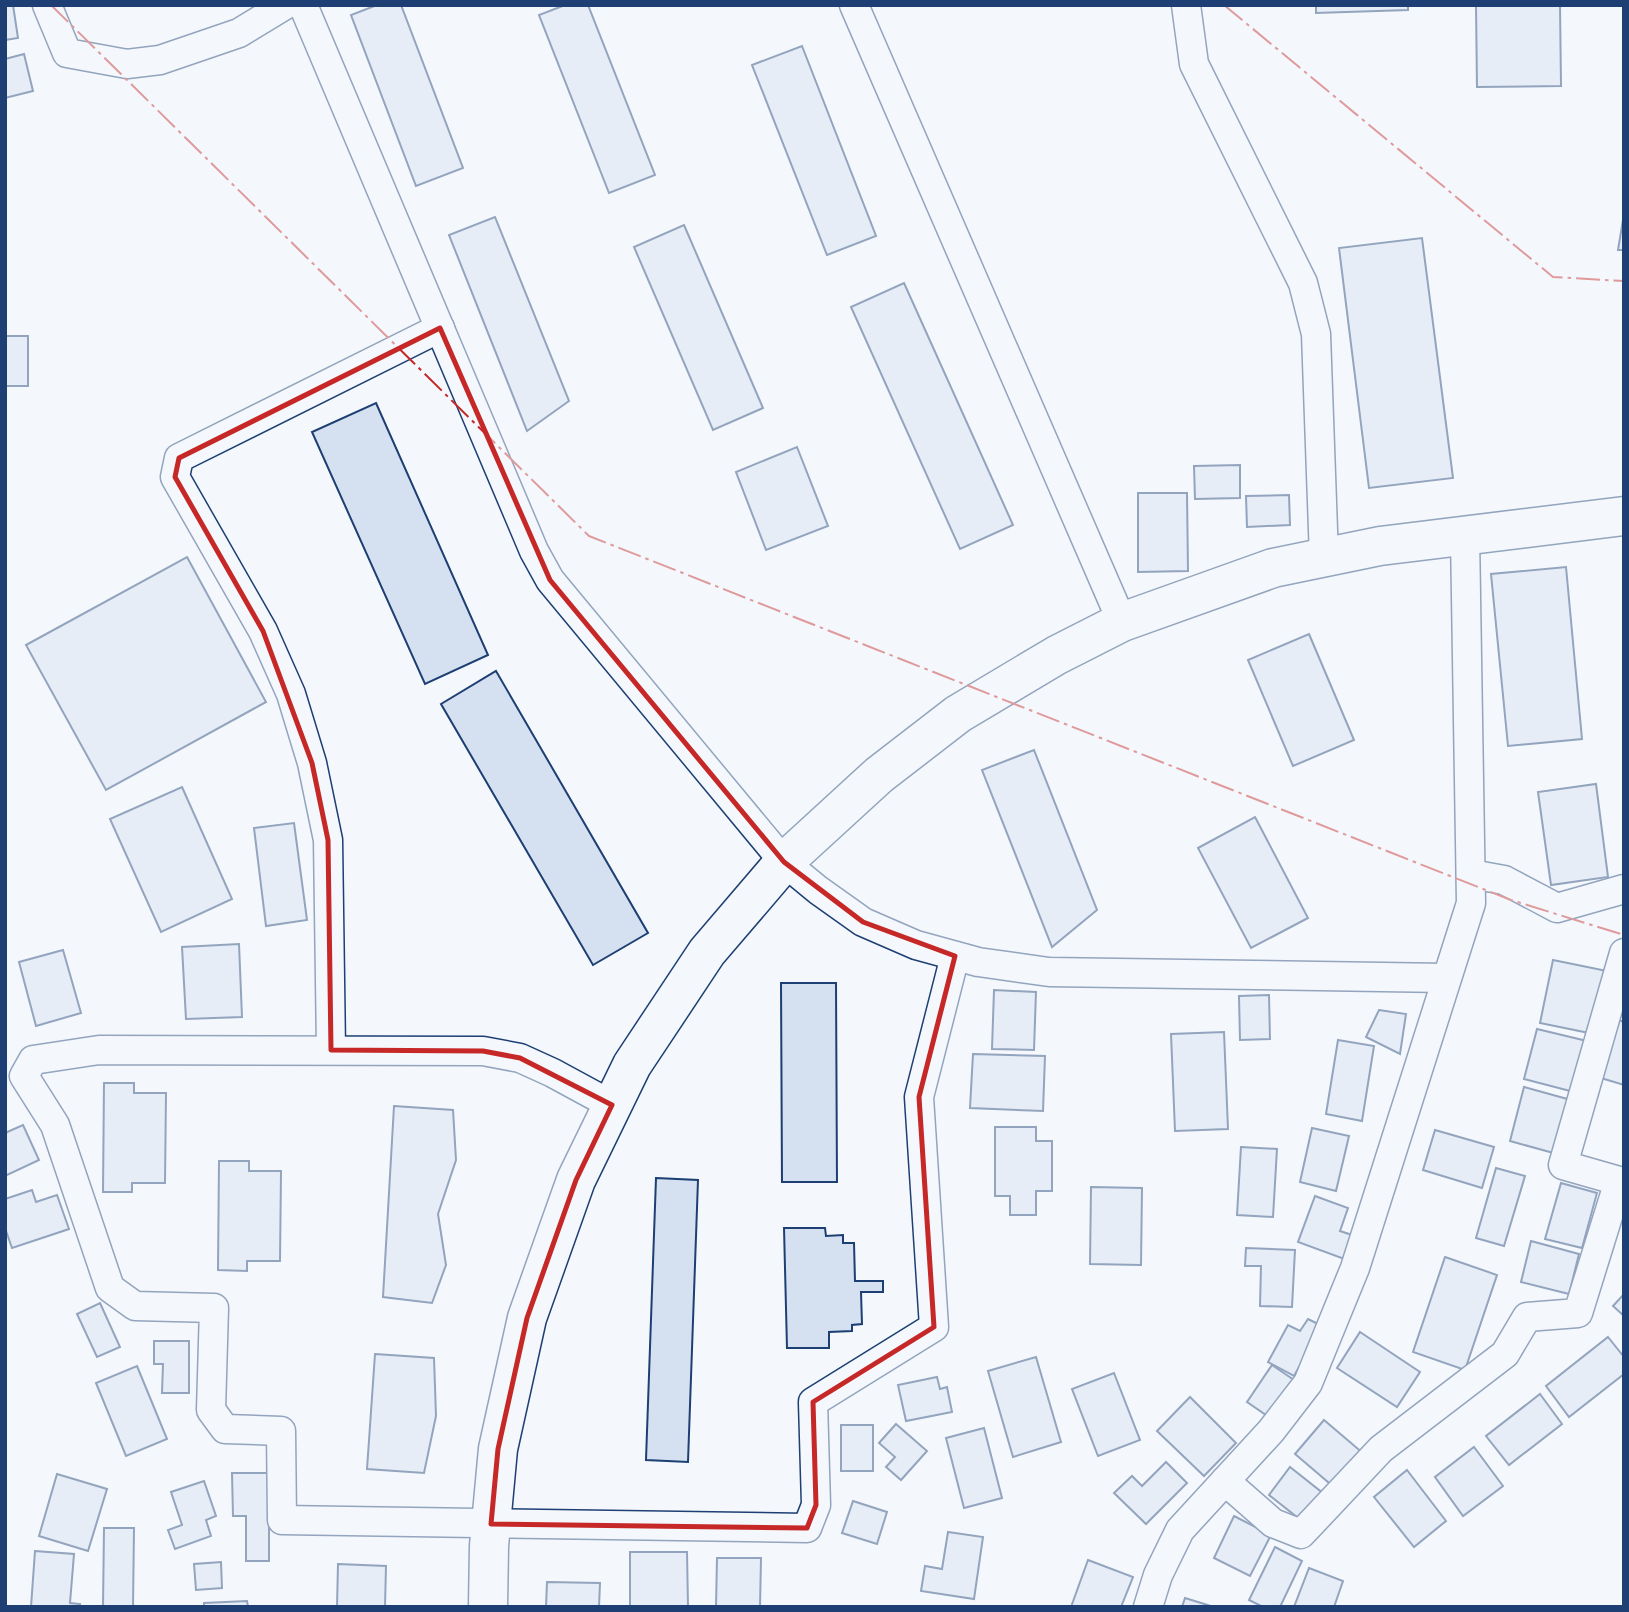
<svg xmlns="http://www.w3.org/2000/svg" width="1629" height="1612" font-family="Quicksand,sans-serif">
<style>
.building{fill:#d5e0f0;stroke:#1d3f73;stroke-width:2}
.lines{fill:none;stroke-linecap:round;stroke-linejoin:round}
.street-casing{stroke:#1d3f73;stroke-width:31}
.secondary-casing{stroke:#1d3f73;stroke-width:41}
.street{stroke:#f4f7fb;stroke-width:28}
.secondary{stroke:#f4f7fb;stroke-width:38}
.power{stroke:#c62828;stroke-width:2;stroke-dasharray:24 5 3.5 5;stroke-linecap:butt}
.marked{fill:none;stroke:#c62828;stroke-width:5;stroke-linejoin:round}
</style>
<rect width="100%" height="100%" fill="#f4f7fb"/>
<g class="building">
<polygon points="5,5 13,5 18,38 5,40"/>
<polygon points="377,5 401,5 463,168 416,186 351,15"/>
<polygon points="565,5 588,5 655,175 609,193 539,15"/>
<polygon points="1316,5 1408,5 1408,10 1316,13"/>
<polygon points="1476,5 1560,5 1561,86 1477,87"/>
<polygon points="802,46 876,236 827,255 752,65"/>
<polygon points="24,54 33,91 5,98 5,59"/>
<polygon points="1624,214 1624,250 1618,250"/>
<polygon points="495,217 569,401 527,431 449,235"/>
<polygon points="684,225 763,408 713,430 634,247"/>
<polygon points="1422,238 1453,478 1369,488 1339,248"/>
<polygon points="904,283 1013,525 960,549 851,307"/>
<rect x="5" y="336" width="23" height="50"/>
<polygon points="376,403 488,655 425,684 312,432"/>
<polygon points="797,447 828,526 766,550 736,472"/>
<polygon points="1240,465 1240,498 1195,499 1194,466"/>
<polygon points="1138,493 1187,493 1188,571 1138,572"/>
<polygon points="1289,495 1290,525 1247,527 1246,496"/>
<polygon points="187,557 266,702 106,790 26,645"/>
<polygon points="1566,567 1582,739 1508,746 1491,574"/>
<polygon points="1309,634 1354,740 1293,766 1248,660"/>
<polygon points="496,671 648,933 593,965 441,704"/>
<polygon points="1034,750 1097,910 1052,947 982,770"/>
<polygon points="1596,784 1608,877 1551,885 1538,792"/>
<polygon points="182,787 232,899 161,932 110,819"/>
<polygon points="1255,817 1308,918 1251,948 1198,848"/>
<polygon points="294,823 307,920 266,926 254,828"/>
<polygon points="239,944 242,1017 186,1019 182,947"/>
<polygon points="63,950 81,1013 36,1026 19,962"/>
<polygon points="1553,960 1607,971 1594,1034 1540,1023"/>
<polygon points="781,983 836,983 837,1182 782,1182"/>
<polygon points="994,990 1036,992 1034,1050 992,1049"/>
<polygon points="1269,995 1270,1039 1240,1040 1239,996"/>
<polygon points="1379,1010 1406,1014 1400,1054 1366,1037"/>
<polygon points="1618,1020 1624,1022 1624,1085 1601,1078"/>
<polygon points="1537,1029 1587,1041 1574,1092 1524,1079"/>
<polygon points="1224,1032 1228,1129 1175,1131 1171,1034"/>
<polygon points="1338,1040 1374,1046 1362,1121 1326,1114"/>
<polygon points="973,1054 1045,1056 1043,1111 970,1108"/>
<polygon points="104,1083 134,1083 134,1093 166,1093 165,1183 132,1183 132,1192 103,1192"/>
<polygon points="1524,1087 1571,1100 1557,1154 1510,1141"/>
<polygon points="394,1106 453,1110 456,1160 438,1214 446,1265 432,1303 383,1297"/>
<polygon points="23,1125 39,1160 5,1176 5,1133"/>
<polygon points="995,1127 1036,1127 1036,1141 1052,1141 1052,1191 1036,1191 1036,1215 1010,1215 1010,1196 995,1196"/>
<polygon points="1312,1128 1349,1136 1336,1191 1300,1182"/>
<polygon points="1435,1130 1494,1147 1482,1188 1423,1170"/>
<polygon points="1241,1147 1277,1149 1273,1217 1237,1215"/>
<polygon points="219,1161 249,1161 249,1171 281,1171 280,1261 247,1261 247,1271 218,1270"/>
<polygon points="1496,1168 1525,1176 1504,1246 1476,1238"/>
<polygon points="656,1178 698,1180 688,1462 646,1460"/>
<polygon points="1561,1183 1597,1193 1582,1248 1545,1239"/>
<polygon points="1091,1187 1142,1188 1141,1265 1090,1264"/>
<polygon points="32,1190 36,1202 57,1195 69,1229 12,1248 5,1228 5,1199"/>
<polygon points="1315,1196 1348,1208 1340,1231 1355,1236 1347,1260 1298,1242"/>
<polygon points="784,1228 825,1228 826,1236 843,1235 843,1243 854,1243 855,1281 883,1281 883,1292 861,1292 862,1324 852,1325 852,1331 829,1332 829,1348 787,1348"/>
<polygon points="1531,1241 1579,1254 1569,1294 1521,1282"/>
<polygon points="1246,1248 1295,1250 1292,1307 1260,1306 1261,1266 1245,1266"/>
<polygon points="1445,1257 1497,1275 1465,1370 1413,1352"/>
<polygon points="1624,1294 1624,1316 1613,1306"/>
<polygon points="100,1303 120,1347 97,1357 77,1314"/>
<polygon points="1308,1319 1322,1326 1294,1376 1268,1362 1288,1325 1300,1331"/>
<polygon points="1360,1332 1420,1372 1397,1407 1337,1368"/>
<polygon points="1608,1337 1624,1357 1624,1374 1569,1417 1546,1386"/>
<polygon points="154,1341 189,1341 189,1393 162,1393 163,1364 154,1364"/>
<polygon points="375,1354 434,1358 436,1416 424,1473 367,1469"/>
<polygon points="1036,1357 1061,1442 1013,1457 988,1371"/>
<polygon points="1272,1365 1294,1380 1269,1417 1247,1402"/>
<polygon points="137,1366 167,1439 126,1456 96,1383"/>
<polygon points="1114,1373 1140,1440 1098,1456 1072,1389"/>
<polygon points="937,1377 940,1389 947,1387 952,1412 906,1421 898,1385"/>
<polygon points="1540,1394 1562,1424 1509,1465 1486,1436"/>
<polygon points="1190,1397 1236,1443 1204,1476 1157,1431"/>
<polygon points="1324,1420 1364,1454 1335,1488 1295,1454"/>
<polygon points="896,1424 927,1451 901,1480 886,1467 895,1457 879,1443"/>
<rect x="841" y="1425" width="32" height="46"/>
<polygon points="984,1428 1002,1498 964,1508 946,1438"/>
<polygon points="1474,1447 1503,1486 1463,1516 1435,1477"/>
<polygon points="1166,1462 1187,1483 1146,1524 1114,1493 1132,1476 1142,1486"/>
<polygon points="1290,1467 1324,1494 1302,1521 1269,1495"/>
<polygon points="1407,1470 1446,1521 1414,1547 1374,1497"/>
<polygon points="232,1473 269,1473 269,1561 246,1561 246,1516 233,1516"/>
<polygon points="57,1474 107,1489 88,1551 39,1536"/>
<polygon points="204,1481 216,1516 206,1520 211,1536 175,1549 168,1530 182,1525 171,1492"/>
<polygon points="853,1501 887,1512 877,1544 842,1533"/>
<polygon points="1234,1516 1271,1535 1250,1576 1214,1558"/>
<polygon points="104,1528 134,1528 133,1607 103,1607"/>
<polygon points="948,1532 983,1537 974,1599 921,1591 925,1566 942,1569"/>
<polygon points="1275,1547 1302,1561 1280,1607 1263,1607 1249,1600"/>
<polygon points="35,1551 74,1554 70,1603 80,1604 79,1607 31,1607"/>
<polygon points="630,1552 687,1552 688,1607 630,1607"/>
<polygon points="717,1558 761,1558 760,1607 716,1607"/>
<polygon points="1088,1560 1133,1577 1121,1607 1071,1607"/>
<polygon points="221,1562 222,1588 196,1590 194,1564"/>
<polygon points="338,1564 386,1566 385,1607 337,1607"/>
<polygon points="1309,1568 1343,1581 1334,1607 1294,1607"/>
<polygon points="547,1582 600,1583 599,1607 546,1607"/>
<polygon points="1185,1598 1214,1607 1182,1607"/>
<polygon points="247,1601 248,1607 204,1607 204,1603"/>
</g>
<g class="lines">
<g class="street-casing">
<g id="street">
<polyline points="47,5 67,53 127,64 160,60 239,33 285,5"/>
<polyline points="303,5 534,551 550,580 784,862 818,890 863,922 916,945 978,962 1049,972 1446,978"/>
<polyline points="854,5 1122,622"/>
<polyline points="1186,5 1194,64 1303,283 1316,334 1324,558"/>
<polyline points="1471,874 1504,880 1557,908 1624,889"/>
<polyline points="331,1050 328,840 312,763 291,694 263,631 175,477 179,458 440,328"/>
<polyline points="612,1105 553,1073 520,1058 483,1051 99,1050 33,1060 24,1076 55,1125 110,1288 135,1306 214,1308 211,1410 225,1429 281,1431 282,1520 807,1528 816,1505 813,1402 934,1327 919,1097 955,956"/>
<polyline points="1225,1481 1273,1523 1301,1534 1381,1449 1505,1354 1527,1317 1578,1313 1619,1181 1563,1165 1624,953"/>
<polyline points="1148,1607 1158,1575 1180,1530 1271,1431 1308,1383 1355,1268 1471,903 1465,535"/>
</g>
</g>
<g class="secondary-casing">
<polyline id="secondary" points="488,1607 489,1546 498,1449 527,1318 576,1180 632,1065 707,952 784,862 879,775 958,714 1057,655 1122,622 1273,568 1380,546 1624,516"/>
</g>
<use href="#street" class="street"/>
<use href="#secondary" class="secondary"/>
<g class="power">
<polyline points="51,5 589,536 1511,900 1624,935"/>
<polyline points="1224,5 1553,277 1624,281"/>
</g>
</g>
<path d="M0 0H1629V1612H0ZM440,328L550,580L784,862L863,922L955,956L919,1097L934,1327L813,1402L816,1505L807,1528L491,1524L498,1449L527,1318L576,1180L612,1105L520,1058L483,1051L331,1050L328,840L312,763L263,631L175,477L179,458Z" fill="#f4f7fb" fill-opacity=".55" fill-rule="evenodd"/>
<path class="marked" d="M440,328L550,580L784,862L863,922L955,956L919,1097L934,1327L813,1402L816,1505L807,1528L491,1524L498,1449L527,1318L576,1180L612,1105L520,1058L483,1051L331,1050L328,840L312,763L263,631L175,477L179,458Z"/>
<rect width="1629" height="1612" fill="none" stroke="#1d3f73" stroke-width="14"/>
</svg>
